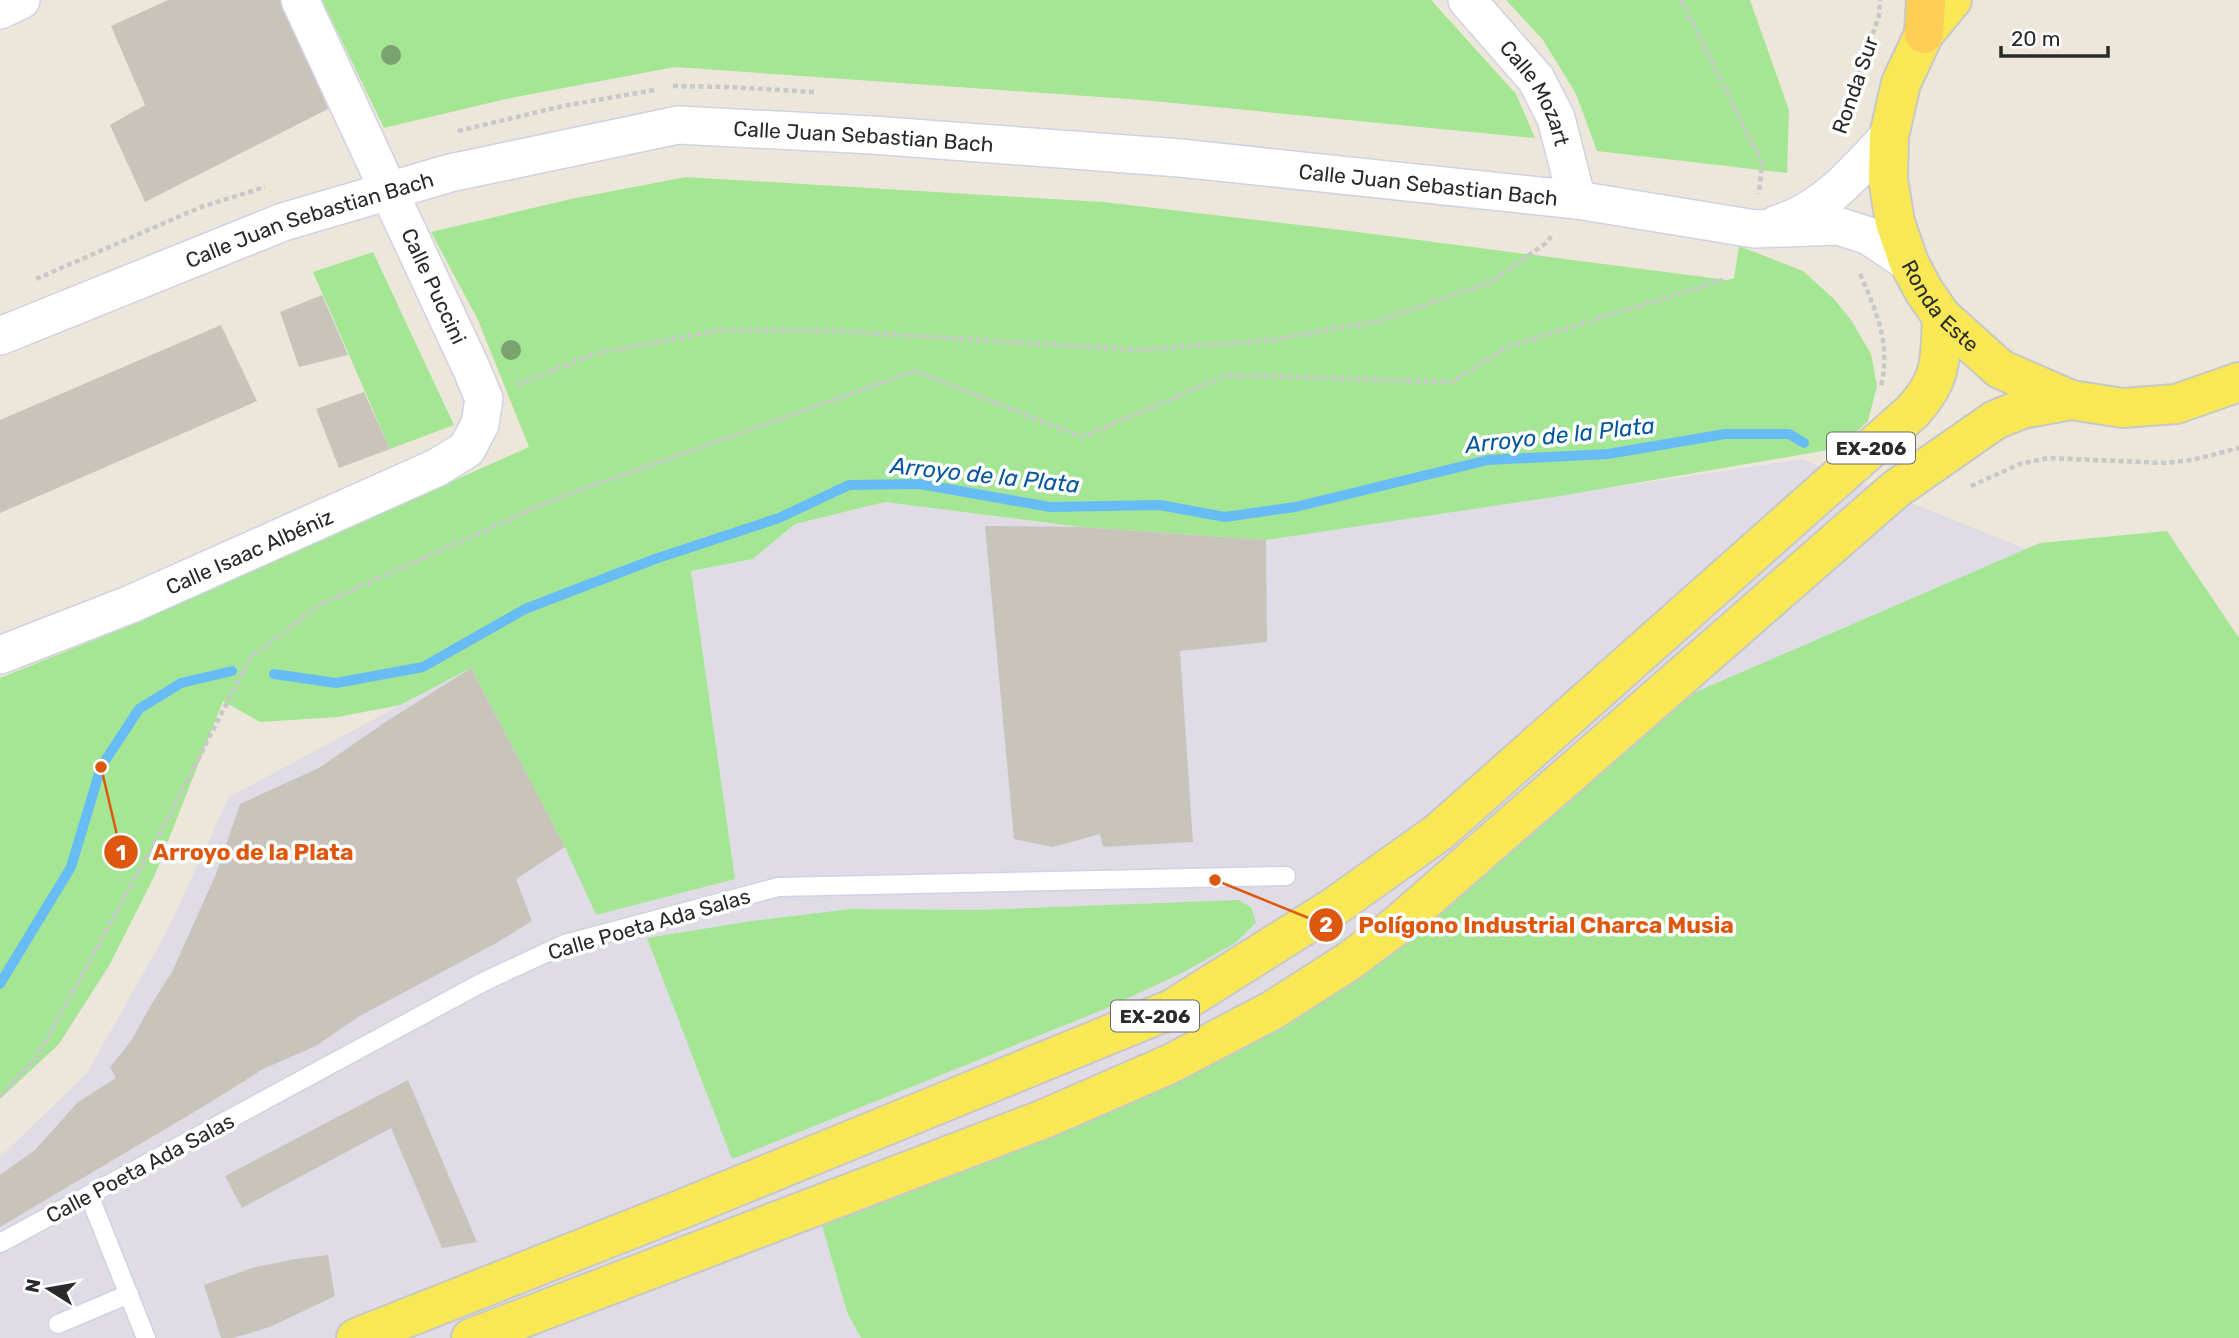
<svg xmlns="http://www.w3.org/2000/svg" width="2239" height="1338" font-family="Rubik,sans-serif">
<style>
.industrial{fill:#e0dce5}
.green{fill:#a5e694}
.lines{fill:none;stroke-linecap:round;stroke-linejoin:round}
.stream{stroke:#68bcf5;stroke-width:10}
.building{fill:#c8c4bb}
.service-casing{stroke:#d0d1e4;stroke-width:21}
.minor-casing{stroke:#d0d1e4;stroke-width:40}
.primary-casing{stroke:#c8c8c8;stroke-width:42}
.trunk-casing{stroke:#c8c8c8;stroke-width:42}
.path{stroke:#c8c8c8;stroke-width:4.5;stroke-dasharray:5 3.5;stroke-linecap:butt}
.service{stroke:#fff;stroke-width:18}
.minor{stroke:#fff;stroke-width:37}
.primary{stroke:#f8e855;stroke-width:38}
.trunk{stroke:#fcce54;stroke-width:38}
.tree{fill:#7aa36f}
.labels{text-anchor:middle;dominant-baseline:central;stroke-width:7;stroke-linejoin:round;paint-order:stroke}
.shield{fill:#fff;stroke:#6a6a6a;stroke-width:2}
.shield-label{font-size:19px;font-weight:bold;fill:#2a2a2a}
.street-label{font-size:21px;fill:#2a2a2a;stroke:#fff}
.water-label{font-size:23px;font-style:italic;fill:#0657a1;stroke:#fff}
.leader{fill:none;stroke:#de570e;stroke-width:2.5}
.callout-dot{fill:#de570e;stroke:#fff;stroke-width:2.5}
.mark-label{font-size:21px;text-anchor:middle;font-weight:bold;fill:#fff}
.callout-label{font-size:23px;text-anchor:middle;font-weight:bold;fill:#de570e;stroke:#fff;stroke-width:7;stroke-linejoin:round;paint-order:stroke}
</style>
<rect width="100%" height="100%" fill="#ede7db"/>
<polygon class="industrial" points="1802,459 2081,571 2239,1338 0,1338 0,1157 87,1073 166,933 229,797 626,584 753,559 795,524 885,502 1081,527 1266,540"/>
<g class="green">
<polygon points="322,0 1431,0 1516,94 1535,138 1142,100 675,67 506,99 384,128"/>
<polygon points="1506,0 1750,0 1789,110 1787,173 1597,151 1576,94 1543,40"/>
<polygon points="686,177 1103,202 1342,230 1727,280 1734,278 1739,246 1803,271 1834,299 1851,320 1871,354 1877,386 1868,421 1840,448 1560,496 1266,540 1081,527 885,502 795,524 753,559 691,571 735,879 596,915 565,847 471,668 400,705 338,717 260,722 223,701 154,877 110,964 59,1044 0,1099 0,678 114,632 529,447 478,320 431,232 571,199"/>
<polygon points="373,252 454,425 390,449 313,272"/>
<polygon points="2167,531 2239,638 2239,1338 861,1338 847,1312 813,1194 1074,1096 1266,1001 1645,714 2040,543"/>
<polygon points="1238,900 1251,907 1256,923 1235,943 1186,971 1105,1009 732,1159 647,938 752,921 851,909 977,910"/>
</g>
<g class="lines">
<g class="stream">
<polyline points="274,674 336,683 423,667 525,609 655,559 779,518 849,485 920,484 1050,507 1160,505 1225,517 1295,507 1488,460 1608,454 1725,434 1789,434 1804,443"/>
<polyline points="0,984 71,867 101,767 139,709 181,683 232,671"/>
</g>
</g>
<g class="building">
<polygon points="168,0 282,0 328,109 145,202 110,125 145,105 111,26"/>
<polygon points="322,295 348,355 299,367 280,312"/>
<polygon points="221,325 257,401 0,513 0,420"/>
<polygon points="364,392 390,449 339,468 316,409"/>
<polygon points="985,526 1081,527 1266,540 1267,642 1180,651 1193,842 1103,847 1100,834 1053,847 1014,839"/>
<polygon points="471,668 565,847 516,879 532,921 498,942 358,1017 316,1046 263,1069 206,1105 0,1227 0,1175 35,1150 78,1102 116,1078 110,1067 131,1041 151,1005 172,972 216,874 240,804 319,768 384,723"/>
<polygon points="408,1080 477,1242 442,1248 391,1128 242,1208 225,1176"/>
<polygon points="328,1255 335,1296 270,1327 233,1338 221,1338 204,1285 252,1268 295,1259"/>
</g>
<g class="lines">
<g class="service-casing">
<g id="service">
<polyline points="89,1195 146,1338"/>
<polyline points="0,1243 483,982 565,944 778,887 1286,876"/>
<polyline points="58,1324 129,1294"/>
</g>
</g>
<g class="minor-casing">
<g id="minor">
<path id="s1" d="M1467,0L1536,79L1556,118L1577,200"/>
<polyline points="0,10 21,0"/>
<path d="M1777,224C1824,211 1857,170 1889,136"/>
<path id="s2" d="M0,336L283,222L450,173L678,125L872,135L1180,158L1577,200L1755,229L1838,226L1869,236L1909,263"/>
<path id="s3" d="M0,655L131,604L436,468L467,449L480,424L484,399L472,370L300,0"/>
</g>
</g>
<g class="primary-casing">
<g id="primary">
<path id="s4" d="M1952,0L1924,34L1901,83L1889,136L1888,179L1895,222L1909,263L1924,291L1942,317L2000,369L2071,400L2123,408L2176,404L2239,382"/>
<path d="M356,1338L682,1209L1172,1009L1334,907L1439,832L1913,411C1943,378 1940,359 1942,317"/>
<polyline points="471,1338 1044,1119 1170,1064 1273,1010 1348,962 1396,926 1896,489 1995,420 2022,409 2071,400"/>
</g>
</g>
<g class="trunk-casing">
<polyline id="trunk" points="1924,34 1926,0"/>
</g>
<g class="path">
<polyline points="1681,0 1762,163 1759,194"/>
<polyline points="673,86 729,87 815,92"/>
<polyline points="458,131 563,106 654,90"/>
<polyline points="1841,131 1849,101 1879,16 1880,0"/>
<path d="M1860,274C1877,313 1891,344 1881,387"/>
<polyline points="36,279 201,207 265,187"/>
<polyline points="517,385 594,354 720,330 837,331 1138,350 1272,340 1378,321 1491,282 1546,243 1552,235"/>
<polyline points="1971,486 2020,464 2048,458 2165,463 2192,460 2239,448"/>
<polyline points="0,1096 37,1057 167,820 250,658 321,604 558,498 915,371 1082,437 1227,375 1452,382 1507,347 1726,279"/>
</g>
<use href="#service" class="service"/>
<use href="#minor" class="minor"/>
<use href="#primary" class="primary"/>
<use href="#trunk" class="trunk"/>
</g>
<g class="tree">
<circle cx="391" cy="55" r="10"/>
<circle cx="511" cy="350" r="10"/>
</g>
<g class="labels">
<g class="shield">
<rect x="1827" y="432.5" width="88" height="31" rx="5"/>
<rect x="1111" y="1000.5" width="88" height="31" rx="5"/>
</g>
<g class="shield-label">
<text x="1871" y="448">EX-206</text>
<text x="1155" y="1016">EX-206</text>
</g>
<g class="street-label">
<text transform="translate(1855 85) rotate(-71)">Ronda Sur</text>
<text stroke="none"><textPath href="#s1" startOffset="117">Calle Mozart</textPath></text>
<text stroke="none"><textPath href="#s2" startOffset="898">Calle Juan Sebastian Bach</textPath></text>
<text stroke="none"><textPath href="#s2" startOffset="1465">Calle Juan Sebastian Bach</textPath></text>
<text stroke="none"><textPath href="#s2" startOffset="331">Calle Juan Sebastian Bach</textPath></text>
<text transform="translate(434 286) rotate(65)">Calle Puccini</text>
<text stroke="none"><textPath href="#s4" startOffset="336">Ronda Este</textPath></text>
<text stroke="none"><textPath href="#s3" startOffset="270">Calle Isaac Albéniz</textPath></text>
<text transform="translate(649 924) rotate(-16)">Calle Poeta Ada Salas</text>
<text transform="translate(140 1168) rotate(-28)">Calle Poeta Ada Salas</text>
</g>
<g class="water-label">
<text transform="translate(1560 435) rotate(-6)">Arroyo de la Plata</text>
<text transform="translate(985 475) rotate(6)">Arroyo de la Plata</text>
</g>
</g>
<path class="leader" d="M101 767L121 852M1215 880L1326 925"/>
<g class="callout-dot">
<circle cx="101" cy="767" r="7"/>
<circle cx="1215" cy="880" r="7"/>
<circle cx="121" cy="852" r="18"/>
<circle cx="1326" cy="925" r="18"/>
</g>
<g class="mark-label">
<text x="121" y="860">1</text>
<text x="1326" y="932">2</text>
</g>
<g class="callout-label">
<text x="253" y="860">Arroyo de la Plata</text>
<text x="1546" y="933">Polígono Industrial Charca Musia</text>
</g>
<g transform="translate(49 1289) rotate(281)" stroke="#ffffff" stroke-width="5" paint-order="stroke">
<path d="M0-5L12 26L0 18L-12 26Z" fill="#2a2a2a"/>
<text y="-10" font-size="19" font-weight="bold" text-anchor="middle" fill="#2a2a2a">N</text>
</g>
<path d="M2001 46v10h107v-10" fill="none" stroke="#2a2a2a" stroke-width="3.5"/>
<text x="2011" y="46" font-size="21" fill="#2a2a2a" stroke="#ffffff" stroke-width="5" paint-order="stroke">20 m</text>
</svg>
